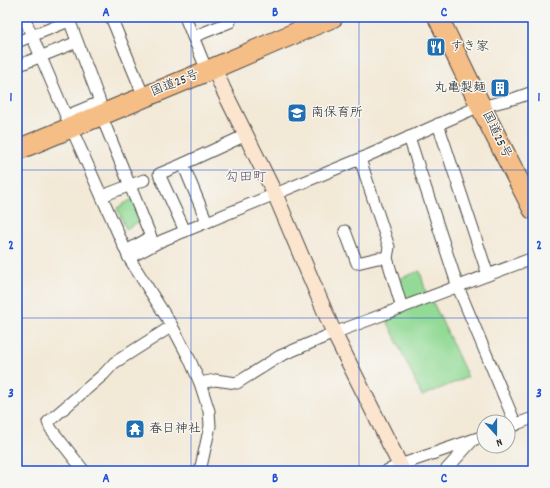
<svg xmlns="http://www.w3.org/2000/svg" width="550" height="488" font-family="Dekko,'Klee One',sans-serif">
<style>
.green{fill:#92da95;stroke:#5e8260}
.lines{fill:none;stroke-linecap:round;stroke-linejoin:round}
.street-casing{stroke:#494845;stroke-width:13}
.secondary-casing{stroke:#494845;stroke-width:17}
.highway-casing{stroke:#494845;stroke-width:22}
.street{stroke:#fff;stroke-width:11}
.secondary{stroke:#fbe5cf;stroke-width:15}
.highway{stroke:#f6be87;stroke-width:20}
.grid{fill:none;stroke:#1d4ed8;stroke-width:1;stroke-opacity:0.55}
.labels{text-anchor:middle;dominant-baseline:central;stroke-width:3;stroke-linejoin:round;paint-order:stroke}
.poi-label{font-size:13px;fill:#2b2b2b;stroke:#f6f6f2;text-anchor:start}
.street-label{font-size:13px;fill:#2b2b2b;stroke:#f6f6f2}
.neighbourhood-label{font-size:14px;fill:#69576c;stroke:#f6f6f2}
.neatline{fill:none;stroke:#1d4ed8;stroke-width:1.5}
.grid-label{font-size:13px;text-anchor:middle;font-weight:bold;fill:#1d4ed8}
</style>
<rect width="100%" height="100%" fill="#f6f6f2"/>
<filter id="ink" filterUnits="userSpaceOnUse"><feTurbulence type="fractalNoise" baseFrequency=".025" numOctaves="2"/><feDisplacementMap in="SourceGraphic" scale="8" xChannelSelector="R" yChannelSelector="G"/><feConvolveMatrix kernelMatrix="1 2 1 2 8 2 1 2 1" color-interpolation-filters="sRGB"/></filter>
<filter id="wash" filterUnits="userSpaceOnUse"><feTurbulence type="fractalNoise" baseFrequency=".012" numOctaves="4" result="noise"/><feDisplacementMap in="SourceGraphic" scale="16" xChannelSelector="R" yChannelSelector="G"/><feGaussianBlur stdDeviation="0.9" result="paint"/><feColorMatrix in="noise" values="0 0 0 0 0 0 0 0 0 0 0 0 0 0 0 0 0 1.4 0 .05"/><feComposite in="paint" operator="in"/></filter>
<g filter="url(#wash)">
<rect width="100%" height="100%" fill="#f3e9d7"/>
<g class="green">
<polygon points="134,198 142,220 126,229 117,208"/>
<polygon points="420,271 426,293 404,301 398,283 402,282 401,278"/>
<polygon points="432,300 468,377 422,396 386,318"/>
</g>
</g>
<g filter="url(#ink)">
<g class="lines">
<g class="street-casing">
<g id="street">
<polyline points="24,17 66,116 129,258 172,326 189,358 200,383 209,411 210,426 200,471"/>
<polyline points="111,17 144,97"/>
<polyline points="185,17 207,71"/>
<polyline points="193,37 230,22"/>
<polyline points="17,42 69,21"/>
<polyline points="17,66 77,42"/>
<polyline points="101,115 151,237 126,251"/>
<polyline points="66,116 100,102 68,17"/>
<polyline points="438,124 488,275"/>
<polyline points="409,137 458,287 516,425"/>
<polyline points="360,159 389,247 387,258 402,308"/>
<polyline points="183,164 159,174 185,231"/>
<polyline points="102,196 144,180"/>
<polyline points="207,222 183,164 246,135"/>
<polyline points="345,231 357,263 378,258 387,258"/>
<polyline points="129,258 161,241 360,159 473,109 516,98 533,92"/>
<polyline points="200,383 215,380 237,383 280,356 334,333 533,258"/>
<polyline points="508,427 533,418"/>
<polyline points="84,471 51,429 48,422 104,374 114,363 172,326"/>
<polyline points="386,471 400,465 484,436"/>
<polyline points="445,471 473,440"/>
</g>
</g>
<g class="secondary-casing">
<polyline id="secondary" points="214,68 223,89 275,194 334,333 403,471"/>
</g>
<g class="highway-casing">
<g id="highway">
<polyline points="438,17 485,115 533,209"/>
<polyline points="17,150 207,71 333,17"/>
</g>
</g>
<use href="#street" class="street"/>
<use href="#secondary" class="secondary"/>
<use href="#highway" class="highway"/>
</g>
</g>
<path class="grid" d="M191,17V471M359,17V471M17,170H533M17,318H533"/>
<defs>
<g id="restaurant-square" transform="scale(1)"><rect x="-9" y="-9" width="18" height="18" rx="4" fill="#1f6fb2" stroke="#f6f6f2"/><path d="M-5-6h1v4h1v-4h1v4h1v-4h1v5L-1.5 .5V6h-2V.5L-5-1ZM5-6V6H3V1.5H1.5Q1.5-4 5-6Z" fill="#fff"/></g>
<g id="building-square" transform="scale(1)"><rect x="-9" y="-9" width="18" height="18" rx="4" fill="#1f6fb2" stroke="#f6f6f2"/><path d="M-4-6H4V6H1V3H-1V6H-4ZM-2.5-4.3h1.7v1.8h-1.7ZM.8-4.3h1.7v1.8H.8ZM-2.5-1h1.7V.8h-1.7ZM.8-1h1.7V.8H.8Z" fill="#fff"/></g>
<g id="school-square" transform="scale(1)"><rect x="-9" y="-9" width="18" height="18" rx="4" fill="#1f6fb2" stroke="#f6f6f2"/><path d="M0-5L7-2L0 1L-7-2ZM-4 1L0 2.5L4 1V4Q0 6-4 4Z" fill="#fff"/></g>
<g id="temple-square" transform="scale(1)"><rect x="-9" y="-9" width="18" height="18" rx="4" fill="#1f6fb2" stroke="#f6f6f2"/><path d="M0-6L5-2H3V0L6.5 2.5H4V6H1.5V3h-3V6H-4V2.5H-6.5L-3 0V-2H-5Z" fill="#fff"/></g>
</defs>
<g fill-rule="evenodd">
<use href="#restaurant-square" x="436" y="47"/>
<use href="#building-square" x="500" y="88"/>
<use href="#school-square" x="297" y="113"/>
<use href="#temple-square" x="135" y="429"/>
</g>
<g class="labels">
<g class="poi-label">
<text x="450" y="47">すき家</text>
<text x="486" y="88" text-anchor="end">丸亀製麺</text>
<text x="311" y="113">南保育所</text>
<text x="149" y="429">春日神社</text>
</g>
<g class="street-label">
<text transform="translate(175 84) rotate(-22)">国道25号</text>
<text transform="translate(496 135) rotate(64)">国道25号</text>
</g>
<g class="neighbourhood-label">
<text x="246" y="178">勾田町</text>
</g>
</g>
<rect width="550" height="488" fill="none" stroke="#f6f6f2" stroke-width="44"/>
<g transform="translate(496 434) rotate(159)"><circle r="19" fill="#f6f6f2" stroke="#a5a5a2"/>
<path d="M0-3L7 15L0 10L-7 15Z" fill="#1f6fb2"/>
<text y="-6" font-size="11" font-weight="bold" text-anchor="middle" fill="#2b2b2b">N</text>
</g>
<rect x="22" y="22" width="506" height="444" class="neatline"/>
<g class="grid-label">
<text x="106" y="16">A</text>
<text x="275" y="16">B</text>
<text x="444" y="16">C</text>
<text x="11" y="101">1</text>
<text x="539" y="101">1</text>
<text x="11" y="249">2</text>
<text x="539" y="249">2</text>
<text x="11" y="397">3</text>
<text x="539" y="397">3</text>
<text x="106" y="482">A</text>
<text x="275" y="482">B</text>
<text x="444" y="482">C</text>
</g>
</svg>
